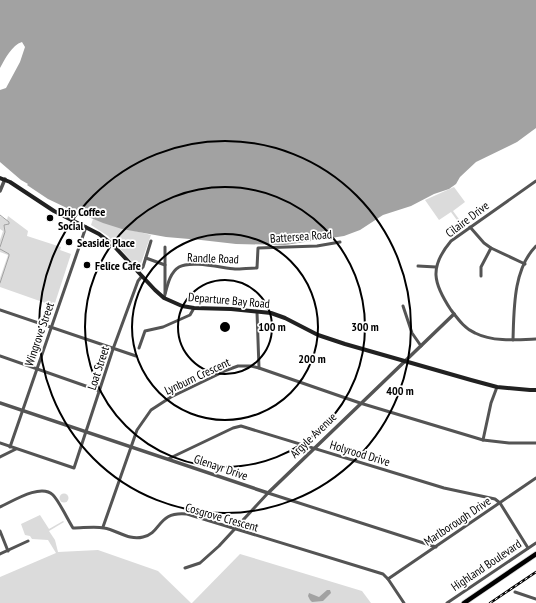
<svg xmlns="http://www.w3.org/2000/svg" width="536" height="603" font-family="'PT Sans Narrow',sans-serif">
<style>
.green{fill:#dbdbdb}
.water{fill:#a2a2a2}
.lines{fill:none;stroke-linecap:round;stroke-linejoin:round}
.stream{stroke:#a2a2a2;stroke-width:1}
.primary-casing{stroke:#dbdbdb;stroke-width:6}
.minor{stroke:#545454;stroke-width:3}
.tertiary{stroke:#545454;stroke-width:3.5}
.secondary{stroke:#212121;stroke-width:4}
.primary{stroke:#000;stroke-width:4.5}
.rail-casing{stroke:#000;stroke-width:2.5}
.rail{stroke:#fff;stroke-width:1;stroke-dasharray:3;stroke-linecap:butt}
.ring{fill:none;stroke:#000;stroke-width:2}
.poi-dot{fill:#000;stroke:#fff;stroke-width:1.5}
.labels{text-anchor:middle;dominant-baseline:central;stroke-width:3.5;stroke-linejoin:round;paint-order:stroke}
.poi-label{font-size:12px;font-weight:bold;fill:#000;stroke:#fff;text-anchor:start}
.street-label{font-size:12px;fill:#000;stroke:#fff}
.centre{fill:#000;stroke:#fff;stroke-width:2}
.ring-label{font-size:12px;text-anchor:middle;font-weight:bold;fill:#000;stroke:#fff;stroke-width:3.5;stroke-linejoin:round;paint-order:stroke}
</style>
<rect width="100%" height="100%" fill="#fff"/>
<g class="green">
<polygon points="454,187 465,202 453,211 464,226 462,227 451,212 439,220 425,200"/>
<polygon points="0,216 7,220 8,216 28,231 27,236 61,247 60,250 71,254 54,306 0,287 0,278 8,255 0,252 0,240 3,231 0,229"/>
<polygon points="93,219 112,225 151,235 139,269 108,236 91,225"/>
<circle cx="64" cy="498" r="4.5"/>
<polygon points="40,515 49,529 63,521 64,522 49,531 55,540 58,552 98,550 158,571 191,603 0,603 0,577 56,553 48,540 32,539 30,536 25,535 21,524"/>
<polygon points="240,554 362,591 371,603 192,603"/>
</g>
<g class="water">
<path d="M0,0H536V128L517,142L476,162L460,177L456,184L449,189L434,194L411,206L383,215L360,230L344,236L285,245L236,244L201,240L166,237L122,229L103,223L69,209L48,199L27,185L28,184L21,180L0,162V90L6,88L20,62L25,47L22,42C12,45 5,59 0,68Z"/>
<polygon points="327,590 330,590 331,593 323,601 312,602 310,600 308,596 309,593 319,597"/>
</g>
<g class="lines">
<g class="stream">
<polyline points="0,215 9,222 9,224 4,225 5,232 0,247"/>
<polyline points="0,249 9,254 9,256 0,283"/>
</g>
<g class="primary-casing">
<polyline id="primary" points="464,603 536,554"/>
</g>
<g class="minor">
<path d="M536,181L451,241C429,267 433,283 451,310C458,319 465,329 475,333C493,342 516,340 536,339"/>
<polyline points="470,227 484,243 491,248 525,264"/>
<polyline points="146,258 165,265"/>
<polyline points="418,266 436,267"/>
<polyline points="138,272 143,267 151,241"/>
<polyline points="481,276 481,267 491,248"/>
<polyline points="165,293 165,247"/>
<path d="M164,298C167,288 169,273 179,267C191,260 222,268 235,269C242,269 250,268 257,268L258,248L317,246L340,242"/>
<polyline points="403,306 412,333 421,346"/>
<polyline points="0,310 136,356"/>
<polyline points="257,312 259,368"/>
<path d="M513,340C514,310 513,269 536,246"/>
<polyline points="139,348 145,331 163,327 190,315 194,308"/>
<polyline points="0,356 100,391"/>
<polyline points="483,440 491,403 497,387"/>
<polyline points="0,443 74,468 113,349 138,281 142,276"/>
<polyline points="10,447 86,227"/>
<polyline points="0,457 16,449"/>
<polyline points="168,459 233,428 241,426 444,488 495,499 500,503 528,548"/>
<path d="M0,507C13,501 41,483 53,495C59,501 68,520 73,528C83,528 95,526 104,528C117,530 129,541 143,537C162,533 157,511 187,514L383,574L388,579L404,603"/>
<polyline points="103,527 137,430 151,410 171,397 227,370 238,366 251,366 259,368 360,403 483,440 509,443 536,443"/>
<polyline points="0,531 8,551"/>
<polyline points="0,554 28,541"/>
<polyline points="185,568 200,563 219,546 268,493 436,547"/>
<polyline points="388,579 536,478"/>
<polyline points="515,592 536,599"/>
<polyline points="447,603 536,543"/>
</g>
<g class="tertiary">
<polyline points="0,191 5,179"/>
<polyline points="0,403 268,493 454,314"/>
</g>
<polyline class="secondary" points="0,178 10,182 54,211 99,234 113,245 155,290 164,298 182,306 194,308 231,309 271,313 285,318 318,335 345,344 471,380 497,387 530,390 536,390"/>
<use href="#primary" class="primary"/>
<g class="rail-casing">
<polyline id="rail" points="490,603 536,572"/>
</g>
<use href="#rail" class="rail"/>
</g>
<g class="ring">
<circle cx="225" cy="327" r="47"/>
<circle cx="225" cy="327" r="93"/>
<circle cx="225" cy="327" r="140"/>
<circle cx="225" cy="327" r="186"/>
</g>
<g class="poi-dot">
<circle cx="50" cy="218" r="4"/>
<circle cx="69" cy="242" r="4"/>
<circle cx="87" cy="265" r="4"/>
</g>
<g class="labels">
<g class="poi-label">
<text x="58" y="211">Drip Coffee<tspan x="58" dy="14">Social</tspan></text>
<text x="77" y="242">Seaside Place</text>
<text x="95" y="265">Felice Cafe</text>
</g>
<g class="street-label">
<text transform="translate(467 219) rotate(-37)">Cilaire Drive</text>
<text transform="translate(301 236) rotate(-4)">Battersea Road</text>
<text transform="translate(213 258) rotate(2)">Randle Road</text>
<text transform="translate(229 300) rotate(5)">Departure Bay Road</text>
<text transform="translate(39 334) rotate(-71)">Wingrove Street</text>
<text transform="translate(98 368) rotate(-72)">Loat Street</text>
<text transform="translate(197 376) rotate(-25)">Lynburn Crescent</text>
<text transform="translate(313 435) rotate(-44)">Argyle Avenue</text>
<text transform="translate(360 453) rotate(17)">Holyrood Drive</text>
<text transform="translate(221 467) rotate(19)">Glenayr Drive</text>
<text transform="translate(222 517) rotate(16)">Cosgrove Crescent</text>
<text transform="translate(457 521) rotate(-34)">Marlborough Drive</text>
<text transform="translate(486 565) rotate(-34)">Highland Boulevard</text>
</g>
</g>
<circle cx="225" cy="327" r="6" class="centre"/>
<g class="ring-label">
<text x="272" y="331">100 m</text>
<text x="365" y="331">300 m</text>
<text x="312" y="363">200 m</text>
<text x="400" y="395">400 m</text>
</g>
</svg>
